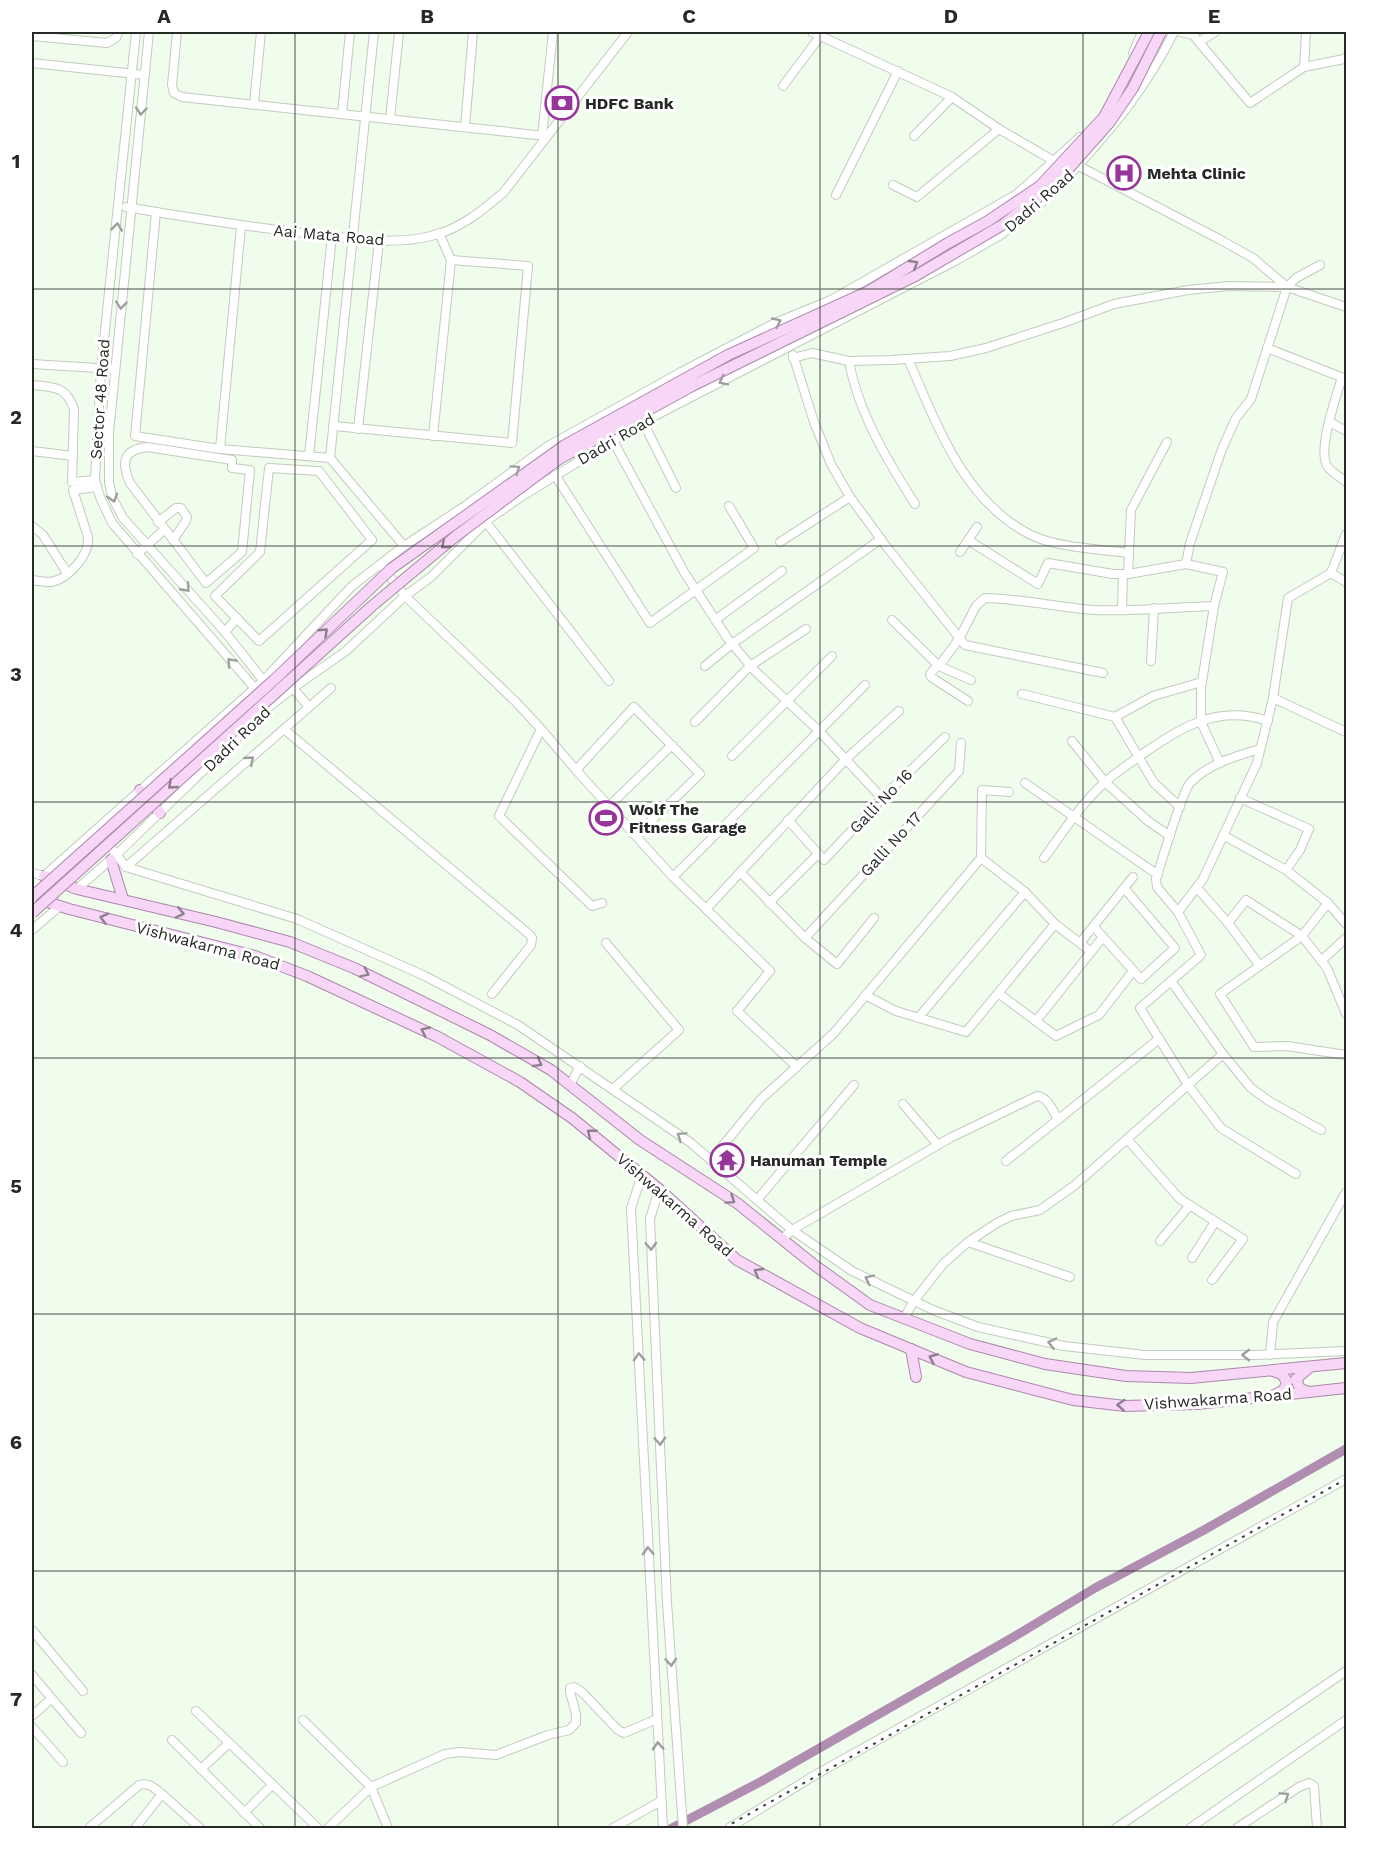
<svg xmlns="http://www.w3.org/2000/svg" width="1378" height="1860" font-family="'Work Sans',sans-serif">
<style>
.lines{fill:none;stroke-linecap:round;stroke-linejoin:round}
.canal{stroke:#b18db1;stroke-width:9}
.minor-casing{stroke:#c1ccbe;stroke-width:10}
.major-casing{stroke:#ac88ac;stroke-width:12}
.minor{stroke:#fff;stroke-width:8}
.major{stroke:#f8d6f8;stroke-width:10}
.rail{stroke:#3b4039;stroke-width:2;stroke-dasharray:3 6;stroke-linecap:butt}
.major-bridge-casing{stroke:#ac88ac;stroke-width:12;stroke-linecap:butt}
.major-bridge{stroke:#f8d6f8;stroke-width:10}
.oneway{stroke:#9d9f9d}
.oneway2{stroke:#8f808e}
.grid{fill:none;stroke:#262a25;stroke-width:1.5;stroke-opacity:0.55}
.labels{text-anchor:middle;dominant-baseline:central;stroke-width:6;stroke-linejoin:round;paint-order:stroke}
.poi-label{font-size:16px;font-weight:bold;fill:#262a25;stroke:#fff;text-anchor:start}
.street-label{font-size:16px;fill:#262a25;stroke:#fff}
.neatline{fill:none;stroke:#262a25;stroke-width:2}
.grid-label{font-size:20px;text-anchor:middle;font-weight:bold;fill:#262a25}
</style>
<rect width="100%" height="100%" fill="#f0fcec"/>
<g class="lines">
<polyline class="canal" points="672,1828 762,1781 1010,1639 1095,1588 1204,1530 1346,1449"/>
<g class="minor-casing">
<g id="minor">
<polyline points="136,32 101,369 95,480 100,497 112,523 258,692"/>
<polyline points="149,32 109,433 109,482 112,497 123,518 225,632 266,684"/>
<polyline points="177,32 172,85 174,93 182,97 546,136"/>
<polyline points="374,32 330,458 404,546"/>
<polyline points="812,32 952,97 999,129 1054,161"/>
<polyline points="1181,32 1193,35 1250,103 1304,67 1306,32"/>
<polyline points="32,36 107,43 116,38 118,32"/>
<polyline points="1199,42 1215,32"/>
<polyline points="1133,53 1142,32"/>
<polyline points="32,63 145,75"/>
<polyline points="1304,67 1344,59 1346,57"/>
<polyline points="783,86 821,35"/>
<polyline points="254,104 261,32"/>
<polyline points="342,114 350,32"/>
<polyline points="390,119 399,32"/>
<polyline points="465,127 473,32"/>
<polyline points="542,136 553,32"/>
<polyline points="914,136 952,97"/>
<polyline points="1075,164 1219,239 1253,258 1287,287 1346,307"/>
<path d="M1073,171C1115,125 1146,88 1174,32"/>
<polyline points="893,185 917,197 999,129"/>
<polyline points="836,195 898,71"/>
<path d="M126,207C191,218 256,228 321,235C357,239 395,245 431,236C460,229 482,211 504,192L628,32"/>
<polyline points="156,212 135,436 220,449 330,458"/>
<polyline points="1267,348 1346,379"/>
<polyline points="793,355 814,422 831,464 850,497 886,546 965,645 1103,673"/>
<polyline points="793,358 812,353 849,361 891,360 950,356 986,348 1063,323 1114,304 1188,290 1228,286 1287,287"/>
<path d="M908,359C937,424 963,501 1031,535C1058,548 1100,549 1129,553"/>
<path d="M849,361C858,412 887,460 915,504"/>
<polyline points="32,364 114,369"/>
<path d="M1342,377C1337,395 1316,452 1328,467C1332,473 1341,477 1346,482"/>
<path d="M32,385C54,387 66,386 74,409L72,482L95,480"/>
<polyline points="643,422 676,488"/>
<polyline points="1330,422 1346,431"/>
<polyline points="334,426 512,443 528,266 451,260"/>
<polyline points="358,429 379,241"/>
<polyline points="433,436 451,260 439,233"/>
<polyline points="611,437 684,572 728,639 754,670 819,731 882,798"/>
<path d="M147,447L232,460V468L250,470L242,552L206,583L130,483C121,462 123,450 147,447Z"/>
<polyline points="220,449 241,226"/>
<polyline points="32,451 73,456"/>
<polyline points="309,456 332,236"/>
<polygon points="269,468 319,471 372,540 259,641 215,596 260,552"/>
<polyline points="555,475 650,623 754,548 729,506"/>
<polyline points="158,522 176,508 181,508 187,517 186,521 173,540"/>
<polyline points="486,522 609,681"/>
<polyline points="32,526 43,535 67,573"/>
<polyline points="968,540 1038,584 1048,563 1113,574 1128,574 1186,564 1190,543 1222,449 1236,418 1251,399 1287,287 1296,278 1320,265"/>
<polyline points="780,542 850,497"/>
<polyline points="960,552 977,527"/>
<polyline points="137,554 164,530"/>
<polyline points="1186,564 1223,572 1214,606 1201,688 1201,722 1220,763"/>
<polyline points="384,569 405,596 515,701 541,729 576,770 673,877 770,971 737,1011 797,1067"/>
<polyline points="1331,573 1346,582"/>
<polyline points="1128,574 1131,510 1167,442"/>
<path d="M32,580C38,581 45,582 51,582C69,579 90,554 88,537L73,490L97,487"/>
<polyline points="1122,609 1123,574"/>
<polyline points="715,620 782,571"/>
<polyline points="892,620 939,666 971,680"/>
<polyline points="225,632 237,618"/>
<polyline points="1151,661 1154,608"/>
<polyline points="938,665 930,674 931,677 968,701"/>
<polyline points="705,666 732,644 881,539"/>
<path d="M939,666L959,639L976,606L985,598C1022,599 1057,607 1094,610C1132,612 1176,607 1214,606"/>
<polyline points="293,688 309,707"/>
<polyline points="1022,694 1115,717 1154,783 1180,807"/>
<polyline points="1273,698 1346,732"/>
<polyline points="1115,717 1153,696 1202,682"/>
<polyline points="695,722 750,666 806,629"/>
<polyline points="541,729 499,816 592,906 602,903"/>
<polyline points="285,730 530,935 532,938 531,945 492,994"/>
<polyline points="1072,741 1105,782 1148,821 1170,836"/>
<polyline points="732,756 832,656"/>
<polyline points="576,770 634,707 700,774 636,836"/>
<polyline points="1025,783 1158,875"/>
<polyline points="609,806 672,745"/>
<polyline points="788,820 824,860 882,798 945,737"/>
<polyline points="98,831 126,867 297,919 425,976 518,1025 691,1143 792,1230 852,1271 933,1310 978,1327 1064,1346 1145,1355 1254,1355 1346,1351"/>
<polyline points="1223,835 1286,870 1300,850 1309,829 1240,798"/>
<polyline points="981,858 1025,892 1055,924 1090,951"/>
<path d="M1044,858C1063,832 1081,804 1104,783C1115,773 1129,764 1141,755C1182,727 1217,704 1268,721"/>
<polyline points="126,867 331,688"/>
<polyline points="1286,870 1328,903 1302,936 1220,994 1254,1047 1287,1046 1346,1055"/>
<polyline points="32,873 44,876 263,681 352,586 404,546 465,506 548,446 681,372 775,323 831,300 1017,194 1080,137"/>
<polyline points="741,873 805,938 837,964 874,918"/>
<polyline points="673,877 865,685"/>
<polyline points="1197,888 1228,923 1260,966"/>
<polyline points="77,889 117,854 270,706 293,688 346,651 405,596 431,577 489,519 524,495 643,422 957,260 999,236 1037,207 1058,187"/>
<polyline points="769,903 818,854"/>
<polyline points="1328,903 1346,924"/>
<polyline points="707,908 846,759 899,711"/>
<path d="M1178,912L1157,887L1156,879C1162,861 1181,794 1190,783C1208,764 1236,756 1260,749"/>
<polyline points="1228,923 1246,900 1302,936 1327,968 1346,1014"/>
<polyline points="1094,927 1141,979 1175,948 1125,889"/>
<polyline points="32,930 60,906"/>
<polyline points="805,938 959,771 961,743"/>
<polyline points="606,943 679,1030 613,1089"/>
<polyline points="1080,943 1133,877"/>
<polyline points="1321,961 1346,938"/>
<polyline points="1171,981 1223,1054 1251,1088 1269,1101 1321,1130"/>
<polyline points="998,993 1056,1036 1099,1015 1133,971"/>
<polyline points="865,995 896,1011 966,1032 1055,924"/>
<polyline points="918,1018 1025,892"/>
<polyline points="1036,1021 1103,937"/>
<polyline points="570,1085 580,1066"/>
<polyline points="903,1104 938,1145"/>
<polyline points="1127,1139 1180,1199 1243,1239 1212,1280"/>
<polyline points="711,1160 761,1099 834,1033 981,858 982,790 1009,792"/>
<polyline points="1006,1161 1159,1039"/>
<polyline points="1296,1174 1221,1128 1188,1085 1140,1008 1201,955 1178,912 1203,879 1257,763 1273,698 1288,598 1331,573 1346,534"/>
<polyline points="642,1175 631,1208 663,1828"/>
<polyline points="659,1189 650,1219 667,1603 683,1828"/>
<polyline points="757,1200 854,1085"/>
<path d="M782,1239L792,1230L950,1138L1037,1096C1048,1097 1053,1111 1058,1120"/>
<polyline points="1160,1241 1190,1205"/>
<polyline points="968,1242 1070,1277"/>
<polyline points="1192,1258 1215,1222"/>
<polyline points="904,1318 914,1301 943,1264 968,1242 997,1223 1011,1216 1040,1210 1075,1185 1223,1054"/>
<polyline points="1270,1355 1273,1322 1346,1192"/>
<polyline points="32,1630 83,1691"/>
<polyline points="32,1675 81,1733"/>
<polyline points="196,1711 318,1828"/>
<polyline points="32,1716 51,1699"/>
<polyline points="303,1720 371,1787 388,1828"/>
<polyline points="32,1727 63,1762"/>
<polyline points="172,1740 260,1828"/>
<polyline points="201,1769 229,1743"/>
<polyline points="244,1813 272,1785"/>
<path d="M89,1828L139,1785C149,1782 154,1788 162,1794"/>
<polyline points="135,1828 162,1794 200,1828"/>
<polyline points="328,1828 371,1787 445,1754 460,1752 496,1755 548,1735 569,1730 576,1723 576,1714 570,1692 570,1688 574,1687 582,1692 618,1730 624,1733 657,1719"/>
<polyline points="613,1828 661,1801"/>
<polyline points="729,1828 815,1775 1346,1479"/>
<polyline points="1116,1828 1346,1671"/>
<polyline points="1190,1828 1346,1720"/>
<polyline points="1237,1828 1299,1787 1309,1783 1314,1786 1317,1828"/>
</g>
</g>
<g class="major-casing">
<g id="major">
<polyline points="140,790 160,813"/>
<polyline points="111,860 123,899"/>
<polyline points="44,876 77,889 216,922 290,942 354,968 490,1035 551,1070 640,1140 737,1203 813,1264 870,1305 970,1344 1045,1364 1126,1376 1191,1378 1346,1363"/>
<polyline points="32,897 69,909 255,956 307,976 438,1037 520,1082 572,1118 659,1189 737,1260 860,1328 966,1372 1073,1400 1125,1406 1197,1404 1346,1388"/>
<polyline points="911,1349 916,1377"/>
<polyline points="1273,1371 1282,1374 1287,1382 1284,1390 1274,1395"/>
<polyline points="1309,1392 1300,1389 1296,1379 1310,1367"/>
</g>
</g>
<use href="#minor" class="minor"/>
<use href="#major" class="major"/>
<polyline class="rail" points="724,1828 1346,1479"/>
<g class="major-bridge-casing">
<g id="major-bridge">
<polyline points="32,897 274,680 392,568 565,445 728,355 869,291 948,243 988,221 1040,186 1104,117 1149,32"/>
<polyline points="32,913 372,606 456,536 559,459 692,386 917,275 1004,224 1056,183 1110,122 1133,88 1161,32"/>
</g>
</g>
<use href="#major-bridge" class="major-bridge"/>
</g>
<defs><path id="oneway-chevron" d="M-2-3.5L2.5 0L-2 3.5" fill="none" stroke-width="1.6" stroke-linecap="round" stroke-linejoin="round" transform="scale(1.5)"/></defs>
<g class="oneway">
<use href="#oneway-chevron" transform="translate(141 111) rotate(96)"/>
<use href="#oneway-chevron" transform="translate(117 227) rotate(-84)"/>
<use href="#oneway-chevron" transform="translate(121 305) rotate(96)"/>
<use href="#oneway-chevron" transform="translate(777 322) rotate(-25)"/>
<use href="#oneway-chevron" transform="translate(723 381) rotate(153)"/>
<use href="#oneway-chevron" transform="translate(516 469) rotate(-35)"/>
<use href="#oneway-chevron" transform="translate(113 498) rotate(72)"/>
<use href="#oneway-chevron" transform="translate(186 588) rotate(48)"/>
<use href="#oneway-chevron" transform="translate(231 662) rotate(-131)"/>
<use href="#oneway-chevron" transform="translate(250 760) rotate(-41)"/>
<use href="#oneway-chevron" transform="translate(681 1136) rotate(-146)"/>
<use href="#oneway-chevron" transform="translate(651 1246) rotate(87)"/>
<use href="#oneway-chevron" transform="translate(869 1279) rotate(-154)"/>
<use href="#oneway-chevron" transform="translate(1052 1343) rotate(-167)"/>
<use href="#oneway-chevron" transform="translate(1246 1355) rotate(180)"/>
<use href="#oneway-chevron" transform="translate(639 1357) rotate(-93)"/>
<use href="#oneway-chevron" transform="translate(660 1441) rotate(87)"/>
<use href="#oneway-chevron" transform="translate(648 1551) rotate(-93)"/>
<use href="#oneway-chevron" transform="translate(671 1662) rotate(86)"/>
<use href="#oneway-chevron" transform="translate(658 1746) rotate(-93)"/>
<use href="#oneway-chevron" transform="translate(1285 1796) rotate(-34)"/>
</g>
<g class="oneway2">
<use href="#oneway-chevron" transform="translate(914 264) rotate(-31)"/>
<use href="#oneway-chevron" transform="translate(445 545) rotate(140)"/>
<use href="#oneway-chevron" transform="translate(324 632) rotate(-43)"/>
<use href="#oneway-chevron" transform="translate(172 785) rotate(139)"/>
<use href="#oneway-chevron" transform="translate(180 913) rotate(13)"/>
<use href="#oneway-chevron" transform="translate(104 918) rotate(-166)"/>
<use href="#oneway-chevron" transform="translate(365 973) rotate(26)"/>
<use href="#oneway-chevron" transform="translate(425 1031) rotate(-155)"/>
<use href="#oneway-chevron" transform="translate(538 1063) rotate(30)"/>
<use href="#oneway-chevron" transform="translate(591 1133) rotate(-141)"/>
<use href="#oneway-chevron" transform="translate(731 1200) rotate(34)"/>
<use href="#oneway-chevron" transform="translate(758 1272) rotate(-150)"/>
<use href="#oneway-chevron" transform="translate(933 1358) rotate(-157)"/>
<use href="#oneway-chevron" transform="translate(1121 1405) rotate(-176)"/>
</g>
<path class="grid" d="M295,32V1828M558,32V1828M820,32V1828M1083,32V1828M32,289H1346M32,546H1346M32,802H1346M32,1058H1346M32,1314H1346M32,1571H1346"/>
<defs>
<g id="bank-ring" transform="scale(1.725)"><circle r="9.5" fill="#fff" stroke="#98359b" stroke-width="1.5"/><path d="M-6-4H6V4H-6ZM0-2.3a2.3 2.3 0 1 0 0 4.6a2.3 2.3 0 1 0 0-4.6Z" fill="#98359b"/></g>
<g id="hospital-ring" transform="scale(1.725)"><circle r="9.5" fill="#fff" stroke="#98359b" stroke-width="1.5"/><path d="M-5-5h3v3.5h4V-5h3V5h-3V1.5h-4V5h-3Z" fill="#98359b"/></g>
<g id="stadium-ring" transform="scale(1.725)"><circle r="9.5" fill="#fff" stroke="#98359b" stroke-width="1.5"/><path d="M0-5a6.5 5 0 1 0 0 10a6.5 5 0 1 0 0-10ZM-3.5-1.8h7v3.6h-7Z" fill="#98359b"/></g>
<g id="temple-ring" transform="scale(1.725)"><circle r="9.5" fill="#fff" stroke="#98359b" stroke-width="1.5"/><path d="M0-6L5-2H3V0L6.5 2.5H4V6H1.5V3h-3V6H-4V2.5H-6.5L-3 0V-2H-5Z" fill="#98359b"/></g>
</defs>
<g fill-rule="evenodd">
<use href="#bank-ring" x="562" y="103"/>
<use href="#hospital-ring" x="1124" y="173"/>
<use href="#stadium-ring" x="606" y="818"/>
<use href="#temple-ring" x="727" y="1160"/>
</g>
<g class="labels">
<g class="poi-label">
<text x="585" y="103">HDFC Bank</text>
<text x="1147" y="173">Mehta Clinic</text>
<text x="629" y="809">Wolf The<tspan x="629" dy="18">Fitness Garage</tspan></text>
<text x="750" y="1160">Hanuman Temple</text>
</g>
<g class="street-label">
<text transform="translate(1039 201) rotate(-41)">Dadri Road</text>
<text transform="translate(329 235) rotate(5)">Aai Mata Road</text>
<text transform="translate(100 399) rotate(-86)">Sector 48 Road</text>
<text transform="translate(616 439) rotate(-30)">Dadri Road</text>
<text transform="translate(237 739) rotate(-44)">Dadri Road</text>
<text transform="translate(881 801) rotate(-46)">Galli No 16</text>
<text transform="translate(891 844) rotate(-47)">Galli No 17</text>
<text transform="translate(208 946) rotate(15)">Vishwakarma Road</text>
<text transform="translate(675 1205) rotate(41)">Vishwakarma Road</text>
<text transform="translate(1218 1399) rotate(-4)">Vishwakarma Road</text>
</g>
</g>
<rect width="1378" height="1860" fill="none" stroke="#ffffff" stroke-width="66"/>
<rect x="33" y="33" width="1312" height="1794" class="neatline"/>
<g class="grid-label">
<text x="164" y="23">A</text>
<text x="427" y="23">B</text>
<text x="689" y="23">C</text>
<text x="951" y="23">D</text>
<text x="1214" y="23">E</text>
<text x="16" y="168">1</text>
<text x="16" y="424">2</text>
<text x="16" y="681">3</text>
<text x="16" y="937">4</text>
<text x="16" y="1193">5</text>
<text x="16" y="1449">6</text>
<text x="16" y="1706">7</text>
</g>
</svg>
